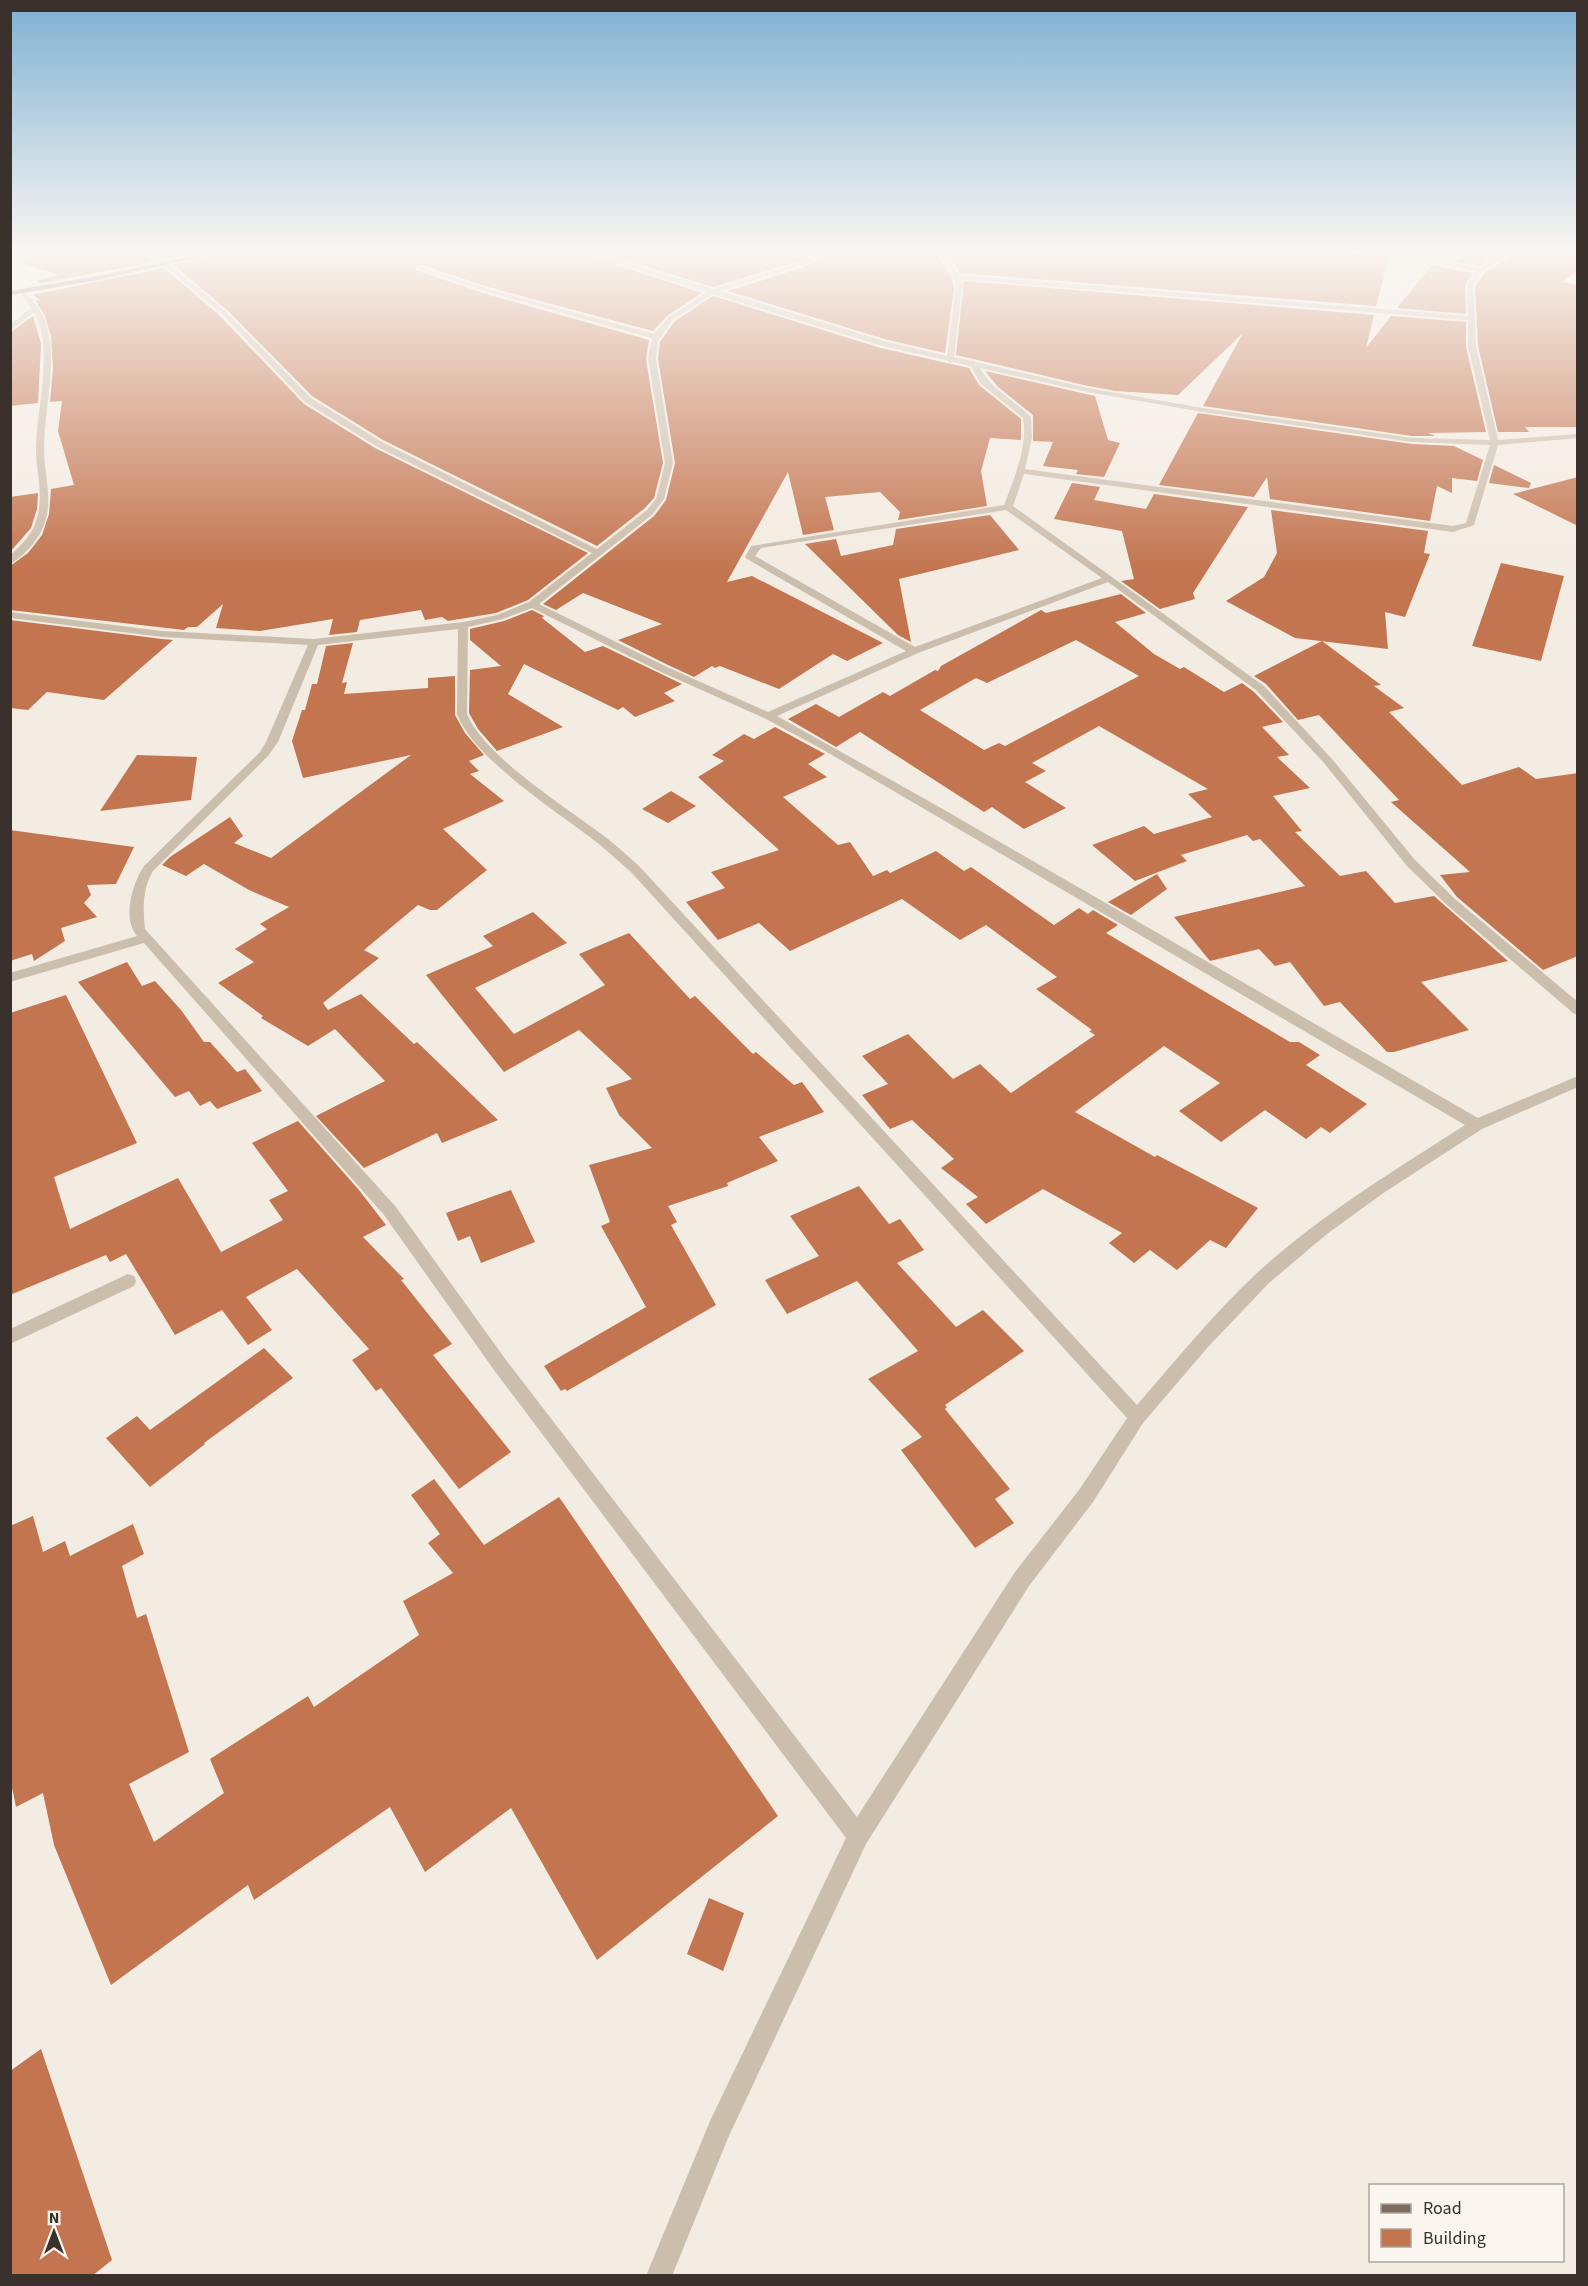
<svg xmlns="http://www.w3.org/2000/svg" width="1588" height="2286" font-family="'Source Sans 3',sans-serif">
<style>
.building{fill:#c37550;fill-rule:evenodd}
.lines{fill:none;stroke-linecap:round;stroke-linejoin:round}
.minor{fill:#ccbead;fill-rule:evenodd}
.major{fill:#7c6a5d;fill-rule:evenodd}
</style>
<rect width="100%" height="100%" fill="#f3ece2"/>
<g class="building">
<polygon points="64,249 134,249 154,262 41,283 36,281 59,275 19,262"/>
<polygon points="149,249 212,249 166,259"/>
<polygon points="239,249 569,249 702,293 668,315 653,331 492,288 418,264 415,266 416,270 486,294 649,340 646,359 663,463 654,498 645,508 597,546 383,440 312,396 227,310 174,265"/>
<polygon points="589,249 827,249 798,261 713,287"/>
<polygon points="844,249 934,249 952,278 954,288 945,353 888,340 728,291 804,267"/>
<polygon points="945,249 1312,249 1389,257 1376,306 960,273"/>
<polygon points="1475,249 1506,249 1480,266 1456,262"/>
<polygon points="1520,249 1578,249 1578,270 1562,282 1578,285 1578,427 1525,427 1529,432 1498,432 1478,346 1475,286 1485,273"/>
<polygon points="1432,265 1473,273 1465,285 1466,314 1397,308"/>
<polygon points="164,268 220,316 304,404 375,448 588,553 528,600 496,613 448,621 442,617 425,620 421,610 360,620 357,632 329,635 333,619 260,631 216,628 223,604 197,627 188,627 184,630 10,610 10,566 28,553 42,535 49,514 51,489 74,485 58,431 62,401 50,402 53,368 51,336 45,316 36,301 40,300 33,295"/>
<polygon points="964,281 1374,315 1366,348 1391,316 1466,322 1466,347 1486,432 1428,433 1435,436 1412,436 1203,406 1243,333 1178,395 1116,391 1088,386 956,355"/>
<polygon points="713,296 881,348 969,368 979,385 1021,419 1021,440 990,438 981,471 987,506 898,520 900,512 880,492 825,497 834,530 803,535 788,472 727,582 752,576 883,643 847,661 833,654 779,689 720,666 715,668 712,666 694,677 668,665 618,640 662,624 583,593 556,610 543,604 654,516 666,500 675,463 658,359 660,342 675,321"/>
<polygon points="33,316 41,344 38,403 10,406 10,333"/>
<polygon points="985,371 1095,396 1108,440 1120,443 1104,477 1076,474 1078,470 1043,466 1053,442 1033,441 1033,415 998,387"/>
<polygon points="1198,413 1412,444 1454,446 1483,460 1477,481 1452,478 1452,493 1437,486 1430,521 1270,499 1267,477 1254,497 1159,485"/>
<polygon points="1494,465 1531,483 1529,488 1489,483"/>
<polygon points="1578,477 1578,526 1513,494"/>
<polygon points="1072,483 1100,487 1094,500 1146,509 1154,494 1248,507 1193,593 1195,599 1160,609 1121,581 1134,579 1122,531 1054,519"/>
<polygon points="38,493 37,509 31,528 10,552 10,497"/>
<polygon points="1271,510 1428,531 1424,553 1430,554 1405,617 1385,612 1388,649 1295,638 1226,601 1264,577 1277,553"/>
<polygon points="990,515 1019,550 899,579 911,642 898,635 805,544 836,539 841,556 893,545 896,529"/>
<polygon points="1501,563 1564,576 1541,661 1472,646"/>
<path d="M1121,594L1146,613L1115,622L1154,654L1180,669L1184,667L1224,692L1242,683L1254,692L1283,722L1262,727L1289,755L1277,757L1310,788L1273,796L1302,831L1295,832L1340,876L1366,871L1395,903L1434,896L1508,961L1421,982L1469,1030L1394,1052H1387L1340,1002L1324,1006L1290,962L1275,966L1259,949L1210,961L1174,917L1305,886L1260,839L1253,841L1247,835L1181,855L1187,861L1135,881L1092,845L1144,826L1154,834L1212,817L1188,794L1208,789L1099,726L1032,763L1046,771L1025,782L1066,808L1024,829L992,807L984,812L860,732L836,747L788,719L816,704L839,717L883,692L890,696L935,670L938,671L941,666L1041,610L1046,613ZM1076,640L1139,676L1005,746L999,743L984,750L920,710L976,678L987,683Z"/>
<polygon points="532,610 544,616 542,618 585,652 603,646 682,684 664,693 675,701 635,717 623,707 618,710 524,664 508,694 563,727 497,751 478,729 469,713 470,670 501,666 470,640 470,629 504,621"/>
<polygon points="10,620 162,639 173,640 104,700 47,692 28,710 10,708"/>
<polygon points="1322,641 1381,685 1374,686 1404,708 1389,712 1462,785 1519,767 1536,779 1578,773 1578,956 1543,970 1457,897 1440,875 1470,872 1391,802 1399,800 1319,715 1298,720 1266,684 1254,676"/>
<polygon points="353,643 342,683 347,682 344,694 428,688 428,678 455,676 455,715 465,733 484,755 469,761 479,771 470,774 504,801 443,829 487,870 437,910 430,910 418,905 364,950 379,958 323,1003 328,1010 361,994 414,1044 417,1042 498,1120 442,1143 437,1133 364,1168 316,1116 385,1081 335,1029 308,1046 261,1018 263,1016 218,983 254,962 235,949 267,929 260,924 289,907 249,890 204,864 186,876 162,865 170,857 230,817 243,836 234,843 271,858 411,755 303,778 292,741 302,710 305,710 312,684 317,684 326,646"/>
<polygon points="775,727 825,754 808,764 827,777 783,797 838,845 850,842 873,876 887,870 890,873 936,851 964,871 971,867 1054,925 1079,908 1088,914 1093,910 1118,925 1106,933 1290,1042 1299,1042 1320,1055 1306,1065 1367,1104 1330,1133 1321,1127 1306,1139 1265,1110 1221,1142 1179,1111 1220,1083 1164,1046 1075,1112 1155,1157 1157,1155 1258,1208 1226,1248 1210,1240 1177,1270 1150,1250 1134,1263 1109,1243 1122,1233 1043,1189 986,1224 966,1204 978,1197 941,1168 954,1159 912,1120 890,1129 862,1095 888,1084 862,1056 908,1034 953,1079 980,1064 1011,1093 1095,1035 1089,1031 1092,1030 1036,989 1057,977 986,925 960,940 902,899 790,951 759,923 718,940 686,902 725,888 711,872 779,850 698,777 724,761 712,755 744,734 754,739"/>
<polygon points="137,755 197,757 191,800 100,811"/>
<polygon points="671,791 696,806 668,823 642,809"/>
<polygon points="10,830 134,847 116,884 87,885 91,895 84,903 97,917 61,928 65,941 34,961 32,954 10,961"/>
<polygon points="1157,874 1167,889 1131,915 1108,902"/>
<polygon points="533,912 567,943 475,988 514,1034 605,985 579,954 629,933 690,999 695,996 753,1054 756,1052 794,1085 802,1082 824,1112 759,1137 778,1161 727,1183 728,1186 668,1206 677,1222 671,1225 716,1305 567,1391 565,1389 561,1391 544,1366 646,1307 601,1226 610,1222 589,1165 652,1148 619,1115 606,1088 632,1079 579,1030 504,1072 426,975 493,946 483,936"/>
<polygon points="127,962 142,986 155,981 181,1010 204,1042 210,1042 237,1072 245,1069 262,1091 217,1109 210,1101 200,1106 189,1091 175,1097 78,982"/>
<polygon points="66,995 137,1143 54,1177 70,1229 178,1178 221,1252 283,1220 269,1200 288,1191 252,1143 298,1121 359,1190 386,1225 363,1237 404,1279 401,1280 452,1344 433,1355 511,1452 459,1489 381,1388 376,1391 352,1360 369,1349 297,1269 246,1297 272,1330 248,1345 222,1310 175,1335 126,1254 110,1262 106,1255 10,1295 10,1013"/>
<polygon points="859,1186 889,1224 900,1219 924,1250 897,1263 956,1327 983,1310 1024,1351 945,1405 947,1407 945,1409 1010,1489 995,1499 1014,1523 975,1548 901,1450 922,1437 868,1379 918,1351 857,1281 787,1314 765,1280 819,1256 790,1216"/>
<polygon points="511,1190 535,1242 481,1263 470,1236 458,1241 446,1213"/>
<polygon points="264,1348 293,1378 204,1443 205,1444 150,1487 106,1438 137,1416 150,1430"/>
<polygon points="434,1479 484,1545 559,1497 778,1816 597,1960 511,1808 425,1872 390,1807 254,1900 248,1885 111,1985 54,1845 43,1793 16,1807 10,1778 10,1526 33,1516 43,1552 65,1541 70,1556 133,1524 144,1554 122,1566 137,1618 146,1614 189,1752 129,1784 154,1842 224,1793 210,1759 308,1696 314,1707 419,1635 403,1601 453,1573 428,1543 440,1534 411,1495"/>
<polygon points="709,1898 744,1913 723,1971 687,1954"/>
<polygon points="41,2049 112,2260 92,2276 10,2276 10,2071"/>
</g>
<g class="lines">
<g class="minor">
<path d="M136,249H144L168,263L226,312L311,398L382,442L597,549L647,510L656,499L665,463L648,359L652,338L487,292L417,268V266L491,290L654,334L669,317L707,292L571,249H581L713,289L799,263L833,249H842L803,265L720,291L887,342L947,356L956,288L954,277L936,249H942L959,275L1468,316L1467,285L1477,271L1354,249H1369L1480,268L1510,249H1518L1483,271L1473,285L1476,346L1498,440L1578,434V438L1498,445L1474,525L1453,532L1024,474L1013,506L1264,686L1332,759L1415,860L1455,899L1578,1002V1015L1573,1013L1447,905L1407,866L1324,763L1256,690L1108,582L918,653L777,716L934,804L1478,1118L1578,1076V1087L1482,1129L1382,1194L1327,1234L1269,1283L1208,1347L1143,1423L1093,1502L1029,1586L866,1844L728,2138L672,2276H646L710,2121L846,1838L494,1370L384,1215L144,943L10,982V973L137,936C122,919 132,884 144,866L260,752L266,742L308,645L162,637L10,618V612L162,631L314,639L463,622L497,615L529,602L592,553L376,446L305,402L222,314L164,265ZM961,279L1468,320V346L1490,440L1412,438L1203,408L1088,388L954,357L962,288ZM713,294L882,346L946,360L950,363L953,362L971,366L980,383L1023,418C1028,448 1014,478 1004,505L751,546L745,557L747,559L906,651L768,712L667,667L539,604L653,514L664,499L673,463L656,359L658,341L673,319ZM980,368L1088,392L1203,412L1412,442L1490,445L1466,523L1453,526L1025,469L1032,437L1031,417C1013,399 992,390 980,368ZM1006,510L1102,578L915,647L755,556L761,548ZM532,608L659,671L764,718L820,748L1465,1125C1394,1171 1320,1215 1257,1273C1214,1313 1176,1360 1137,1405L639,866C629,857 619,848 608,839C571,810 484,757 467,714L468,627L503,619ZM458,629L457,714C474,760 560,813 599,844C610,853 620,863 631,872L1127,1418L1079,1490L1015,1572L857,1817L506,1360L396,1207L145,929C143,909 142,890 153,871L268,756L278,742L318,645Z"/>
<path d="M20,291H24C32,300 41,309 45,321C59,361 44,408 44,449C44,473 53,499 45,522C41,537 24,557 10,564V555C22,545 33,534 37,518C44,496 36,472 36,449C36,409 55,349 34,312L10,331V325L31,308Z"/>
<polygon points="128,1274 134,1276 136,1281 134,1286 10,1344 10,1329"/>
</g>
<polygon class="major" points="224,249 237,249 98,280 10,295 10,291 98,276"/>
</g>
<linearGradient id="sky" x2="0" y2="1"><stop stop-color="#7fb0d2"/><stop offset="0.44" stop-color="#faf6f2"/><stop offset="1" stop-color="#faf6f2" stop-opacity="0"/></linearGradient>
<rect width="1588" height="569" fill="url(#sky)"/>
<rect width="1588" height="2286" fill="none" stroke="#3a312c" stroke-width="24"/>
<rect x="1369" y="2184" width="195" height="78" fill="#faf6ef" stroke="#ada7a1" stroke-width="1.5"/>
<rect x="1381" y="2204" width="30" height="9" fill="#7c6a5d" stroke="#ada7a1" stroke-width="1.5"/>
<text x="1423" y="2214" font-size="18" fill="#3a312c">Road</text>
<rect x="1381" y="2229" width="30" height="18" fill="#c37550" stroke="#ada7a1" stroke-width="1.5"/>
<text x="1423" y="2244" font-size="18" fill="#3a312c">Building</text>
<g transform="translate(54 2232)" stroke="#faf6ef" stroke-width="4.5" paint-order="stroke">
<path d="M0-4.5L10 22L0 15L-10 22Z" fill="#3a312c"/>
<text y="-9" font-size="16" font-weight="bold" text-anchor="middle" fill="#3a312c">N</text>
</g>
</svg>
